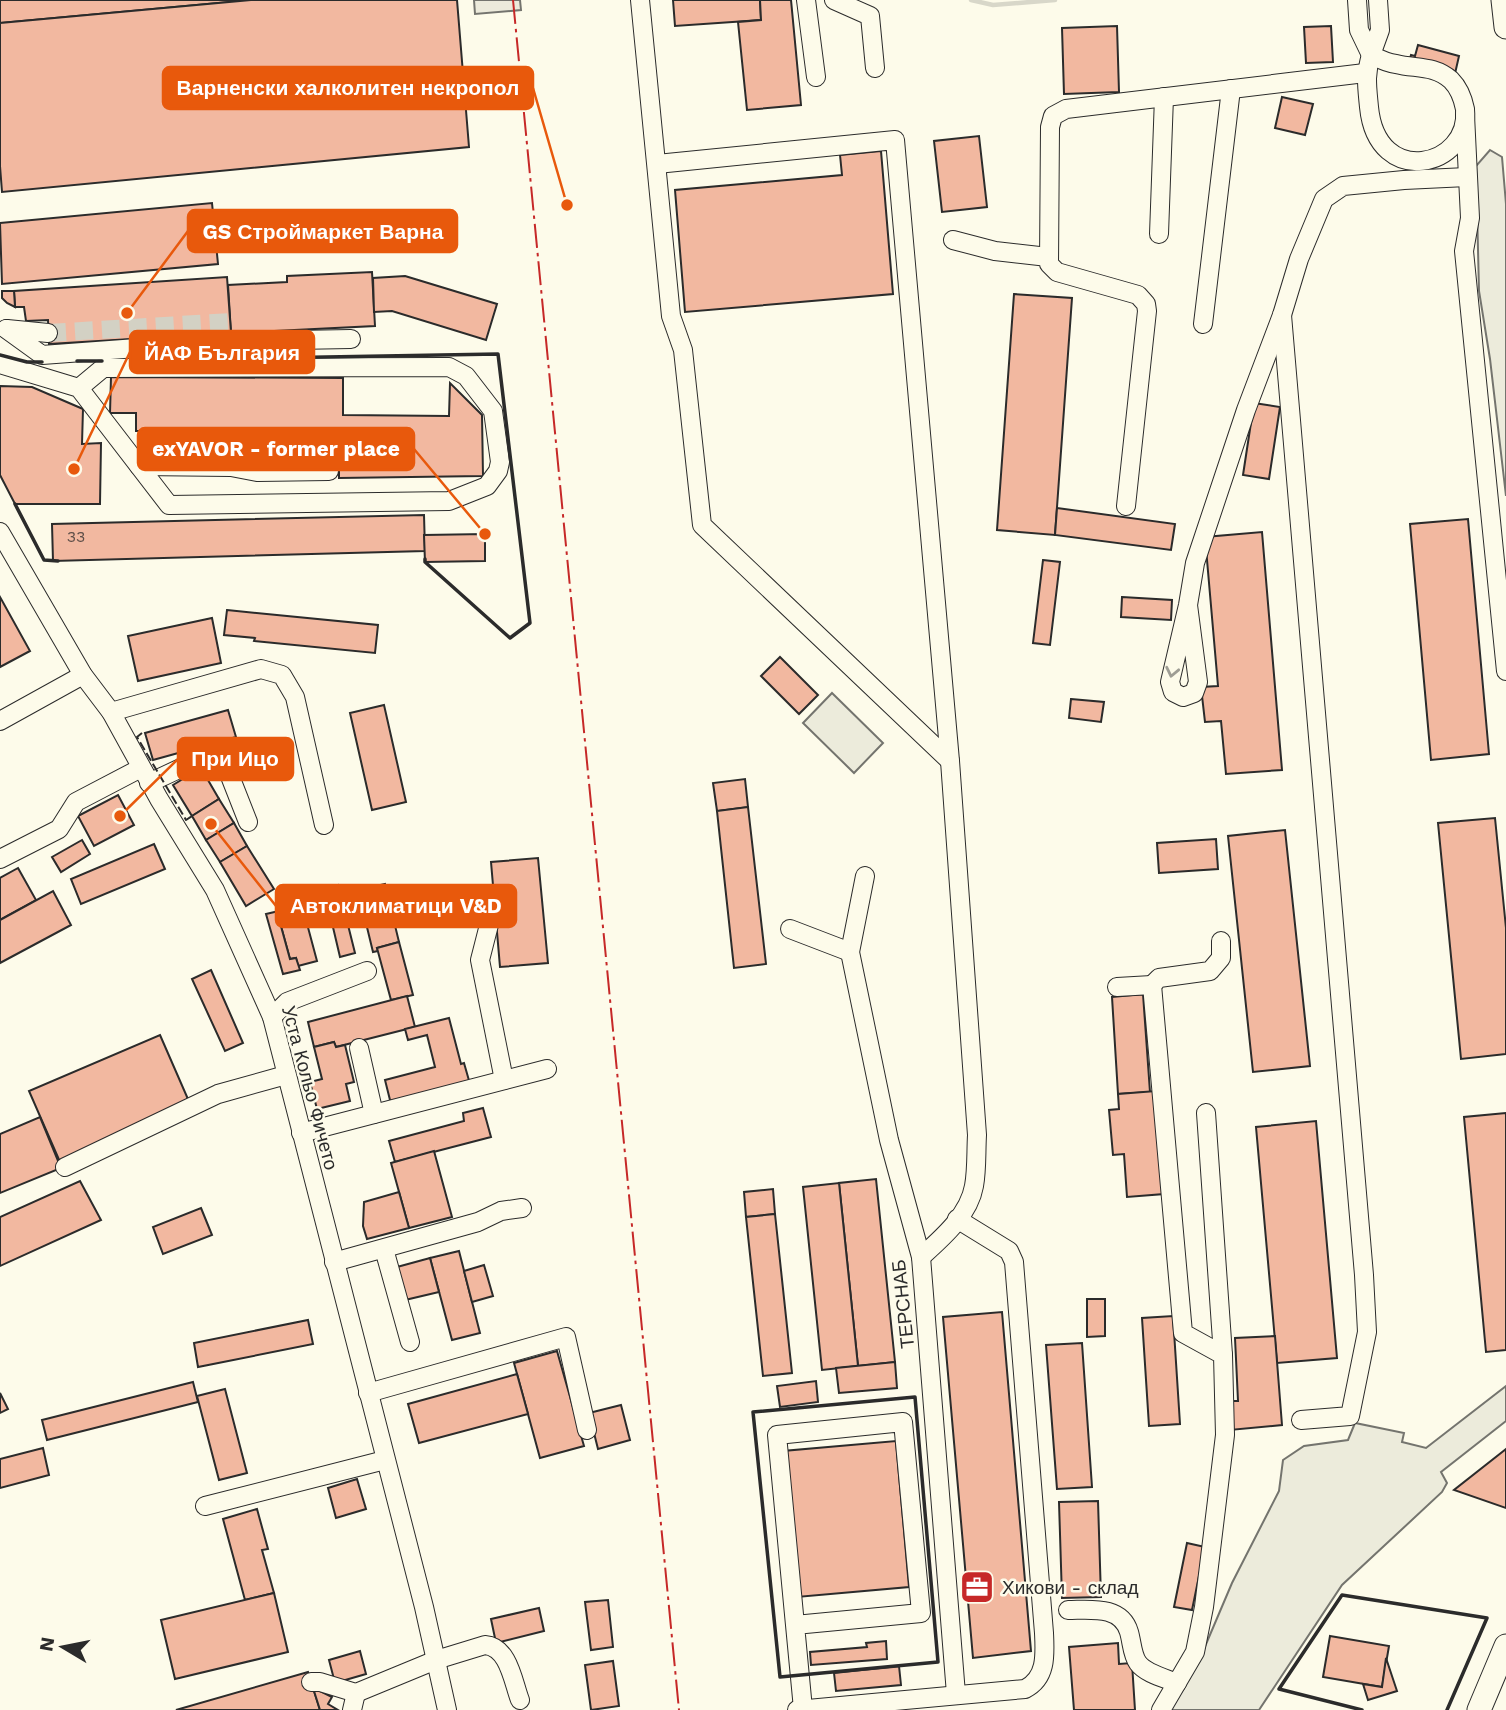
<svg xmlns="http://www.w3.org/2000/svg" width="1506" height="1710" font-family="'Work Sans',sans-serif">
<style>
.green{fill:#ecebdb;stroke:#74746e;stroke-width:2}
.parking{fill:#eceadb;stroke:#74746e;stroke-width:2}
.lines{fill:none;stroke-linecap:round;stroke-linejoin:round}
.stream{stroke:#d8d7c9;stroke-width:4.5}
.building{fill:#f2b8a0;stroke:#2b2b2b;stroke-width:2}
.minor-tunnel{stroke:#d3d1c4;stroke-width:18;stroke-dasharray:18 9;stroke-linecap:butt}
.minor-casing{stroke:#2b2b2b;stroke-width:20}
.major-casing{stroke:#2b2b2b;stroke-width:25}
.minor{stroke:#fdfbea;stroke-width:18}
.major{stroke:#fdfbea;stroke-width:23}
.fence{stroke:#2b2b2b;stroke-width:2;stroke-dasharray:9 3.5;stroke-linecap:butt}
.wall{stroke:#2b2b2b;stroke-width:3.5}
.power{stroke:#c62828;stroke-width:2;stroke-dasharray:24 5 3.5 5;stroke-linecap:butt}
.oneway{stroke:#9e9d94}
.labels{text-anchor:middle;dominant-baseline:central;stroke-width:5;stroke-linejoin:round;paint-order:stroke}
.number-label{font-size:16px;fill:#5d4e48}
.street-label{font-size:19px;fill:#2b2b2b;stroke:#fdfbea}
.poi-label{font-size:19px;fill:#2b2b2b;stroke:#fdfbea;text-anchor:start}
.leader{fill:none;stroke:#e8590c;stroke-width:2.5}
.callout-dot{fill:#e8590c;stroke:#fdfbea;stroke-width:2.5}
.callout{fill:#e8590c;stroke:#e8590c;stroke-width:2.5}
.callout-label{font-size:21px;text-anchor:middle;font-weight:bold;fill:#fff}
</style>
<rect width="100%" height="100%" fill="#fdfbea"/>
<g class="green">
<polygon points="1490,150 1502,157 1506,204 1506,496 1490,359 1479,291 1476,166"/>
<polygon points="832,693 883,743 854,773 803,723"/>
<polygon points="1506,1386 1506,1421 1441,1472 1447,1483 1442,1492 1342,1585 1259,1710 1170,1710 1201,1656 1232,1583 1279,1491 1283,1460 1304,1446 1348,1440 1355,1423 1404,1433 1402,1442 1426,1448"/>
</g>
<polygon class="parking" points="474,0 520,0 521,10 475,14"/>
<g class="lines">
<polyline class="stream" points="971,0 993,5 1055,0"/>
</g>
<g class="building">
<polygon points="0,0 251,0 0,23"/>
<polygon points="251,0 457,0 469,147 2,192 0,166 0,23"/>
<polygon points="673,0 760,0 761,20 675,26"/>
<polygon points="760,0 791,0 801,105 747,110 738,22 761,20"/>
<polygon points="1117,26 1119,92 1064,94 1062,28"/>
<polygon points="1331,26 1333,62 1306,63 1304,27"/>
<polygon points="1418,45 1459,56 1454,78 1408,66 1411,55 1415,56"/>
<polygon points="1282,97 1313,104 1305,135 1275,128"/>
<polygon points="979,136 987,207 942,212 934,141"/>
<polygon points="881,151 893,294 685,312 675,190 842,175 840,155"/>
<polygon points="212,203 218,264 2,284 0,223"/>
<polygon points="372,272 375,326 231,333 228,285 287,282 287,276"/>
<polygon points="405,276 497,304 486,340 392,311 374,312 373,278"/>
<polygon points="227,277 231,333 49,344 48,320 26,321 24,307 15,307 14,291"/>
<polygon points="2,291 14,291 15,307 7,303 2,298"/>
<polygon points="1014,294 1072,298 1055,535 997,530"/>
<polygon points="111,377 343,378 343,415 449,416 450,383 482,415 483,476 339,478 339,454 258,455 258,450 226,450 226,445 198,445 198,431 136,431 136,413 110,413"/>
<polygon points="0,386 32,387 83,409 82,444 101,443 100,504 15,504 0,475"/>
<polygon points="1254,403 1280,407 1269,479 1243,475"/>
<polygon points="1057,508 1175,524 1171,550 1055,535"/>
<polygon points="424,515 425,551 53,561 52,524"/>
<polygon points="1468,519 1489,754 1431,760 1410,524"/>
<polygon points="1262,532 1282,770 1226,774 1221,721 1205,722 1201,687 1218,686 1205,537"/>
<polygon points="485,534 485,561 425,562 424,535"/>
<polygon points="1043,560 1060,562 1050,645 1033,643"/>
<polygon points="0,597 30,651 0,667"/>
<polygon points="1122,597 1172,600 1171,620 1121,617"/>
<polygon points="227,610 378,625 375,653 254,641 255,638 224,635"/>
<polygon points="212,618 221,663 138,681 128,636"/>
<polygon points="780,657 818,695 799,714 761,676"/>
<polygon points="1071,699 1104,702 1101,722 1069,718"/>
<polygon points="384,705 406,802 372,810 350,713"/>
<polygon points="228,710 236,737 153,760 145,733"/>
<polygon points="201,768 219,799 192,816 173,785"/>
<polygon points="745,779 748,807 717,811 713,783"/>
<polygon points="118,795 134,825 94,846 78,816"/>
<polygon points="219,799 234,823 206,840 192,816"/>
<polygon points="748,807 766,964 734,968 717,811"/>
<polygon points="1495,818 1506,928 1506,1054 1461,1059 1438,823"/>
<polygon points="234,823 247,846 220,862 206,840"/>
<polygon points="1285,830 1310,1066 1253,1072 1228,836"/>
<polygon points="1216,839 1218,869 1159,873 1157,843"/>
<polygon points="82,840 90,854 61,872 52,857"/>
<polygon points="154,844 165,869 81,904 71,879"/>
<polygon points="247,846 274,889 246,906 220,862"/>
<polygon points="538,858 548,963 500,967 491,862"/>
<polygon points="18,868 36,900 0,920 0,878"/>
<polygon points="385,884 399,942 377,948 378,951 373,952 358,890"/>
<polygon points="338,885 355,953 340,957 324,889"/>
<polygon points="53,891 71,925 0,963 0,920"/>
<polygon points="302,905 317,961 298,966 296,958 290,959 279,919 285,918 283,910"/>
<polygon points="283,910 285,918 279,919 290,959 296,958 300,970 283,974 266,914"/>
<polygon points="399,942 413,995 391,1000 377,948"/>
<polygon points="211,970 243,1043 225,1051 192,979"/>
<polygon points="1143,994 1150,1092 1118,1094 1112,997"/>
<polygon points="407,996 415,1027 336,1047 334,1042 314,1047 308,1022"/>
<polygon points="449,1018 461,1064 464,1063 470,1084 391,1104 385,1080 435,1067 427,1035 408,1040 405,1029"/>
<polygon points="160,1035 191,1106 60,1162 29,1091"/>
<polygon points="334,1042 336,1047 345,1045 354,1082 346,1084 350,1101 317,1109 310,1082 322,1079 314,1047"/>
<polygon points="1156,1091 1164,1194 1127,1197 1124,1154 1113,1155 1109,1110 1119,1109 1118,1094"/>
<polygon points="483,1108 491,1137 395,1162 389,1141 464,1121 463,1113"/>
<polygon points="1506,1113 1506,1350 1486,1352 1464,1117"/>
<polygon points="40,1117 61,1168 0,1193 0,1134"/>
<polygon points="1316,1121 1337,1358 1277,1363 1256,1127"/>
<polygon points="434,1151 452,1217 409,1228 391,1163"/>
<polygon points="876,1179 895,1362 858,1366 839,1183"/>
<polygon points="80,1181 101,1220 0,1266 0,1217"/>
<polygon points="839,1183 858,1366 822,1370 803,1187"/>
<polygon points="773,1189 775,1214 746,1217 744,1192"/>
<polygon points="399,1192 409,1228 367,1239 363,1226 364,1202"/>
<polygon points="201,1208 212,1235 163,1254 153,1227"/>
<polygon points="775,1214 792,1373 763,1376 746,1217"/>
<polygon points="459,1251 480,1333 452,1340 430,1258"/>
<polygon points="430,1258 439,1292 405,1300 397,1267"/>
<polygon points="484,1265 493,1296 472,1302 464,1271"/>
<polygon points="1087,1299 1105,1299 1105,1336 1087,1337"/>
<polygon points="1002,1312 1031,1651 973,1658 943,1317"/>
<polygon points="1173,1316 1180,1424 1149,1426 1142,1318"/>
<polygon points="308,1320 313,1344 198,1367 194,1343"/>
<polygon points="1275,1336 1282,1425 1230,1430 1232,1401 1238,1401 1235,1338"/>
<polygon points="1082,1343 1092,1487 1057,1489 1046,1345"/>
<polygon points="557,1351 584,1446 540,1458 514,1363"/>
<polygon points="895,1362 897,1388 839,1393 836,1368"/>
<polygon points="517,1374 528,1414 419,1443 408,1404"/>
<polygon points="816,1381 818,1402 780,1407 777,1386"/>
<polygon points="193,1382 198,1402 47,1440 42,1420"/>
<polygon points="225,1389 247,1473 219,1480 197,1396"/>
<polygon points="0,1393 8,1409 0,1413"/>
<polygon points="621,1405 630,1440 598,1449 589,1413"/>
<polygon points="896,1441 909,1587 797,1597 783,1451"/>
<polygon points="43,1448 49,1475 0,1488 0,1459"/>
<polygon points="1506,1449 1506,1508 1454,1490"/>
<polygon points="357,1479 366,1509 336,1518 328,1488"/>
<polygon points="1098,1501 1101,1597 1062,1598 1059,1502"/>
<polygon points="257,1509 268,1549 262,1550 274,1593 245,1600 223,1519"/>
<polygon points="1187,1543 1205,1547 1192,1610 1174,1607"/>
<polygon points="274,1593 288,1652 175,1679 161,1620"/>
<polygon points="608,1600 613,1647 591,1650 585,1602"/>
<polygon points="539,1608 544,1631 496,1643 491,1619"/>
<polygon points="1330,1636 1389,1646 1382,1687 1323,1677"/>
<polygon points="886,1641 887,1659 811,1665 810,1652 867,1647 866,1643"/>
<polygon points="1118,1643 1119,1664 1132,1663 1135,1710 1074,1710 1069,1647"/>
<polygon points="360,1651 366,1674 335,1683 329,1660"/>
<polygon points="1386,1658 1397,1691 1368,1700 1363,1684 1382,1687"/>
<polygon points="613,1661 619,1706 591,1710 585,1665"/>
<polygon points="899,1666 901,1685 836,1691 834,1673"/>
<polygon points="308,1672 320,1710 176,1710"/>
<polygon points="318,1690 332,1697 328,1704 338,1710 320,1710 314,1691"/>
</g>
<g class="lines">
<polyline class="minor-tunnel" points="48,333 230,322"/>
<g class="minor-casing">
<g id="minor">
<polyline points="640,0 671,316 683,350 702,525 950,761"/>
<polyline points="806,0 816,77"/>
<polyline points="834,0 870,16 875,68"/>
<polyline points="1357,0 1359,30 1371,55 1380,30 1378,0"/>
<path d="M1371,55C1379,59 1387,63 1396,64C1416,69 1434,65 1451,80C1459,88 1463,99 1465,109C1471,167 1377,190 1369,107C1367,86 1365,75 1371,55Z"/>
<polyline points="1465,115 1470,218 1464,251 1506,671"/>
<path d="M657,164L895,140L950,761L977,1135C976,1152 977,1170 974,1186C969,1215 942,1238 921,1257"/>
<polyline points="1159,234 1164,97"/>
<polyline points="953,240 995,251 1048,257"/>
<polyline points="1282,315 1364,1275 1367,1332 1350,1416 1301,1420"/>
<polyline points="1203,324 1231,89"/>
<polyline points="6,329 42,355 232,341 351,339"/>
<polyline points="7,329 48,333"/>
<polyline points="0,364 79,388 169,505 449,501 487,486 498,471 500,462 493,411 466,376 449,367 103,368 79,388"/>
<polyline points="139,466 231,467 257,472 329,471"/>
<polyline points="1126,506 1147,311 1146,304 1138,295 1057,272 1049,264 1050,127 1053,116 1066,109 1365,73"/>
<polyline points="0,532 83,675 111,712 159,799 215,890 272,1017 424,1607 447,1710"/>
<polyline points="1188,605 1198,682 1194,693 1183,697 1173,692 1170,682 1188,605 1195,563 1246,410 1282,315 1299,259 1324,199 1343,186 1404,180 1467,177"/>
<polyline points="111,712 261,669 282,675 295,697 324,825"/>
<polyline points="0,721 83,675"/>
<polyline points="149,783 200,759 226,766 248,822"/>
<polyline points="0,859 59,829 76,802 141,768"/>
<polyline points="865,876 850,952 889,1140 921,1257 956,1694"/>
<polyline points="492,913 480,960 504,1080"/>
<polyline points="790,929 850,952"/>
<polyline points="1152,985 1159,978 1210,971 1221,958 1221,941"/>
<polyline points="1117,987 1152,985 1183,1333 1223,1355 1225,1435 1204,1607 1195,1652 1161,1710"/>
<polyline points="272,1017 287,1002 367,971"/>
<polyline points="359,1048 374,1114"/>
<polyline points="1206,1113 1223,1355"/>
<polyline points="301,1133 547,1069"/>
<polyline points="65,1167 218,1094 286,1075"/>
<polyline points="384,1249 410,1342"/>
<polyline points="334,1262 478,1222 501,1211 522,1208"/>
<polyline points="368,1393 566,1337 587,1430"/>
<polyline points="205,1506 385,1460"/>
<path d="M1068,1610C1090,1610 1121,1605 1129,1632C1132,1642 1132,1655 1138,1663C1146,1674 1165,1678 1177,1683"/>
<polyline points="795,1625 777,1435 903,1422 921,1613 795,1625 803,1709"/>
<path d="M311,1682H320L356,1693L436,1660L485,1645C509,1647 513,1682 520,1700"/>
<polyline points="352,1710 356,1693"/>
<path d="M797,1710L1025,1689C1047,1678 1045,1654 1044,1633L1014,1262L1009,1251L957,1219"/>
</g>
</g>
<g class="major-casing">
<g id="major">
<polyline points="1503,0 1506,27"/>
<polyline points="1479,1710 1506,1646"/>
</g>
</g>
<use href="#minor" class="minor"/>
<use href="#major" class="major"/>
<polyline class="fence" points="142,733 137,737 186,820 192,816"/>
<g class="wall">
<polyline points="0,355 27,362 42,362"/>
<polyline points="210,359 498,354 530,623 510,638 425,562 425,559"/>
<polyline points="77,361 102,361"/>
<polyline points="15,504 44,560 58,561"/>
<polygon points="915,1397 938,1662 780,1677 753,1412"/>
<polyline points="1362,1710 1279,1689 1342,1595 1487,1618 1447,1710"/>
</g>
<polyline class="power" points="513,0 679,1710"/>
</g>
<defs><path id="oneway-chevron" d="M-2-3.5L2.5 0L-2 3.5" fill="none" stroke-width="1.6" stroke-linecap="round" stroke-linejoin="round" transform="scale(1.75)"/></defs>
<use class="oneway" href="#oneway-chevron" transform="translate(1172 672) rotate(102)"/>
<defs>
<g id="office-square" transform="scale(1.75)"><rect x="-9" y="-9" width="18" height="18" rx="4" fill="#c62828" stroke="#fdfbea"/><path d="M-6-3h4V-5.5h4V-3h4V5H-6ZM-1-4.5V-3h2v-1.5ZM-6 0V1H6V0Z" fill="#fff"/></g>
</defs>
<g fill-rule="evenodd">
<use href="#office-square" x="977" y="1587"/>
</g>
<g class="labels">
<g class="number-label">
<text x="76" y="536">33</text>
</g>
<g class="street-label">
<text transform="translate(310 1088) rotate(75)">Уста Кольо Фичето</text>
<text transform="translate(903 1304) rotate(-96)">ТЕРСНАБ</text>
</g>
<g class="poi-label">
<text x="1002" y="1587">Хикови - склад</text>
</g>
</g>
<path class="leader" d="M567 205L533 88M127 313L188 231M74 469L130 352M485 534L414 449M120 816L178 759M211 824L276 906"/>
<g class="callout-dot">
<circle cx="567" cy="205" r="7"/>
<circle cx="127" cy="313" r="7"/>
<circle cx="74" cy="469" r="7"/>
<circle cx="485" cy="534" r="7"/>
<circle cx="120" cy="816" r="7"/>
<circle cx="211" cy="824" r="7"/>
</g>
<g class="callout">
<rect x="163" y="67" width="370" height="42" rx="7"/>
<rect x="188" y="210" width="269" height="42" rx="7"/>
<rect x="130" y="331" width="184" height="42" rx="7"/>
<rect x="138" y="428" width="276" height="42" rx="7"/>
<rect x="178" y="738" width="115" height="42" rx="7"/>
<rect x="276" y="885" width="240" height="42" rx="7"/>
</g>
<g class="callout-label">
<text x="348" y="95">Варненски халколитен некропол</text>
<text x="323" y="239">GS Строймаркет Варна</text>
<text x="222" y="360">ЙАФ България</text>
<text x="276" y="456">exYAVOR - former place</text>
<text x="235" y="766">При Ицо</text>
<text x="396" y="913">Автоклиматици V&amp;D</text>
</g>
<g transform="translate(63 1647) rotate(280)" stroke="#fdfbea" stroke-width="5" paint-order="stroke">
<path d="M0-5L12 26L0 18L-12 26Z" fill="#2b2b2b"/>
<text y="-10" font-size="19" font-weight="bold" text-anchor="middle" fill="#2b2b2b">N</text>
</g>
</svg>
